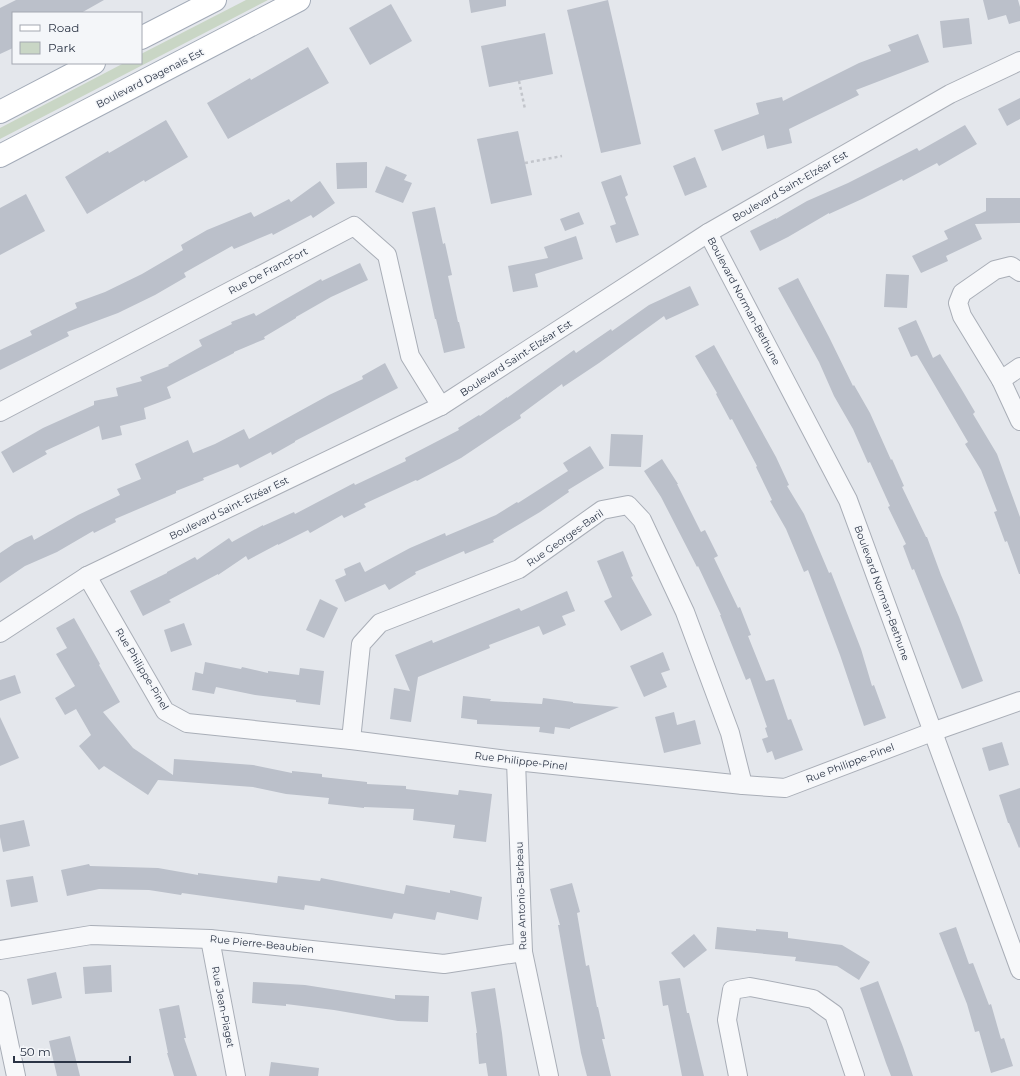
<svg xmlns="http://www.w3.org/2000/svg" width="1020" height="1076" font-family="Montserrat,sans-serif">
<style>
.green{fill:#c9d6c5}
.building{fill:#bbc0ca}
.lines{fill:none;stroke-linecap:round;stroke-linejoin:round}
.minor-casing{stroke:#a9aeb7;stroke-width:20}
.major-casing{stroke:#a3abb8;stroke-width:24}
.path{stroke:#c2c5cb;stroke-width:2.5;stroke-dasharray:3 3;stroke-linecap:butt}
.minor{stroke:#f7f8fa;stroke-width:18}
.major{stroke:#fff;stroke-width:22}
.labels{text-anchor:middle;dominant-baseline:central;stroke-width:3;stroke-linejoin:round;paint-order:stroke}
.street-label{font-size:10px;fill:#2b3445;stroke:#f4f6f9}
</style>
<rect width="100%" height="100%" fill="#e4e7ec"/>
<polygon class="green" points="246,0 268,0 0,139 0,128 124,63 141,63 141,54"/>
<g class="building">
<polygon points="16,0 104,0 81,13 13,13 13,48 0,54 0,8"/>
<polygon points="469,0 506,0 506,6 471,13"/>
<polygon points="608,0 641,144 601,153 567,10"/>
<polygon points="983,0 1018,0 1020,7 1020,21 1009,24 1006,15 988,20"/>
<polygon points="391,4 412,41 370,65 349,28"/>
<polygon points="969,18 972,44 943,48 940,21"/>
<polygon points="545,33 553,74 489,87 481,46"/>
<polygon points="918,34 929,62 856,90 859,95 789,129 792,143 767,149 764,135 722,151 714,130 759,114 756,103 782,97 783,101 859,63 891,51 888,45"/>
<polygon points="308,47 329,83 228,139 207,103 250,78 251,80"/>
<polygon points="1020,98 1020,119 1007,126 998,109"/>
<polygon points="166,120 188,157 145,182 144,180 87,214 65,177 108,151 109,153"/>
<polygon points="965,125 977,144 939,166 937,163 903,181 902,179 862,199 829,214 829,213 788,237 760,251 750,231 776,218 776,219 807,201 848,183 917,148 919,151"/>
<polygon points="518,131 532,195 491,204 477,139"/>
<polygon points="695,157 707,187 685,196 673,166"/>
<polygon points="367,162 367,188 337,189 336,163"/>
<polygon points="386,166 407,175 404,180 412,183 403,203 375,192"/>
<polygon points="621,175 628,195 625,197 639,235 616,243 610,226 616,224 601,182"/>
<polygon points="320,181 335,203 313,218 311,215 273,235 272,233 234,249 232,246 184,273 186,277 155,295 118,313 67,332 69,336 0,370 0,350 32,335 30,331 77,308 75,303 105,292 142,274 183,250 181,245 207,230 251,212 254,217 289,199 291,202"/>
<polygon points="26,194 45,231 0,255 0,208"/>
<polygon points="986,198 1020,198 1020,223 975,224 982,239 946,256 948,261 921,273 912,256 948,239 944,231 986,211"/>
<polygon points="435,207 443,244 445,243 452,275 448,276 458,322 459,322 465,348 444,353 436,319 435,319 412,212"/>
<polygon points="579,212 584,224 565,231 560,219"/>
<polygon points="576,236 583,259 535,274 538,287 513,292 508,266 548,258 544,247"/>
<polygon points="360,263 368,280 331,297 296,317 296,318 264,337 265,339 234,352 234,353 167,387 171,398 144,408 146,419 120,426 122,435 102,440 99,426 45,451 47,454 13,473 1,452 43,428 94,405 94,401 118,396 116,388 142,381 140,377 169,366 168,365 202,346 199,340 232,324 231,322 254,313 256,316 321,279 322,281"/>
<polygon points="886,274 909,275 907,308 884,307"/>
<polygon points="798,278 829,337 853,386 854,385 870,413 891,460 892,459 904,486 902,487 926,537 927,537 941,575 959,617 983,681 962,689 914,569 912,570 903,546 906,544 888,507 890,506 870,462 868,463 853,429 834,396 819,362 778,288"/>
<polygon points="690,286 699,305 666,320 664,316 599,363 563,387 562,384 520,415 521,418 461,458 417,481 416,480 364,504 366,507 344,518 342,515 310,533 308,530 278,545 278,544 248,560 246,556 218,575 218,574 169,600 171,602 143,616 130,591 167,573 167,572 195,557 197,560 229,538 232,542 263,525 263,526 294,512 295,514 354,483 355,485 406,461 405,458 459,430 458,428 479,415 480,416 507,397 507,398 574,350 576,353 611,329 612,331 649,305"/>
<polygon points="916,320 933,358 940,354 962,390 975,412 973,414 997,454 1020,517 1020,574 1019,574 1007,541 1005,542 994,512 997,511 981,470 965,444 968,442 917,355 911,357 898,328"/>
<polygon points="714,345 776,457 789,485 787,486 804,514 829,573 831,572 861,649 872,686 874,685 886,718 864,726 840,655 808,570 804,572 786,529 770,501 772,500 756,467 757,466 732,419 730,420 716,394 717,393 695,356"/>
<polygon points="385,363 398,388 295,441 295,442 272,455 271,452 240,468 238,464 203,478 204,480 176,491 176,493 115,519 116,522 94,533 93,531 57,552 25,566 0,583 0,553 15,543 32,535 34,540 78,515 120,495 117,489 141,479 135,464 188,440 193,453 215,444 244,429 249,439 329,395 363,379 362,376"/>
<polygon points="611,434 643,435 641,467 609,466"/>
<polygon points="590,446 604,468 568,490 569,492 540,512 493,540 494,542 465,554 464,551 415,572 416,574 389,590 385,584 345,602 335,580 346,575 344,569 360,562 365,572 410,548 445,533 446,536 496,515 517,502 518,503 568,471 563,463"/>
<polygon points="662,459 678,484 677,484 701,532 705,530 718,556 714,558 738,608 740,607 751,635 748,636 766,681 774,679 788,720 791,719 803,750 775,760 772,751 767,753 762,739 768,737 765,728 767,727 750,678 746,680 720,615 721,615 698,566 697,567 661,497 644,471"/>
<polygon points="623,551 633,576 631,577 652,615 621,631 604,601 612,597 597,561"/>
<polygon points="567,591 575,611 562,616 566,625 543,635 539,626 489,645 490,648 418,677 411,722 390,719 394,688 410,691 395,655 432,640 433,643 519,608 521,611"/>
<polygon points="320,599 338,608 324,638 306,630"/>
<polygon points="74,618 100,664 99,665 120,702 103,712 133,748 173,775 174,759 253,765 292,773 292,771 322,774 322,777 367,782 367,784 406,786 406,789 458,795 459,790 492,794 486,842 453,838 455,825 413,820 414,809 364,807 364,808 328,804 329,798 286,794 253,787 158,780 148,795 104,766 99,770 79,746 91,735 76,709 65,715 55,698 75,686 56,654 67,648 56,628"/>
<polygon points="184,623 192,645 171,652 164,630"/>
<polygon points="663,652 670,670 661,673 667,687 644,697 630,666"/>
<polygon points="205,662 241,669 242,667 268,673 268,671 299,675 300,668 324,671 320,705 296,702 296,700 255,695 216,687 214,694 192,690 195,672 203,674"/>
<polygon points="15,675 21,693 0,701 0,680"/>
<polygon points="463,696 491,699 490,701 542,704 543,698 573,702 573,703 619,707 570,728 570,729 555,727 554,734 539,732 540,727 477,724 477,720 461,718"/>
<polygon points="674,712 677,725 695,720 701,744 664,753 655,717"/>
<polygon points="0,717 19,758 0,766"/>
<polygon points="1002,742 1009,765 989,771 982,748"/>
<polygon points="1020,788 1020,847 1019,848 1009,823 1008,823 999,795"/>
<polygon points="24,820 30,846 3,852 0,837 0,825"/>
<polygon points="89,864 90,866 158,868 198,875 198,873 277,883 278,876 320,881 321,878 404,894 406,885 450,893 450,890 482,897 478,920 437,912 435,920 394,913 392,919 305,905 304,910 182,893 181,895 149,890 99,889 67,896 61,870"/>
<polygon points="33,876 38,902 11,907 6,880"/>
<polygon points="572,883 580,912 577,913 586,966 589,965 597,1007 598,1007 605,1039 602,1039 611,1076 587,1076 581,1053 558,925 560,925 550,889"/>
<polygon points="717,927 756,931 756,929 788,932 788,938 842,945 870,962 859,980 837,966 795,961 796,957 715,949"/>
<polygon points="956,927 969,964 973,963 989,1005 991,1004 1001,1039 1004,1038 1013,1066 991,1073 979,1031 975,1032 967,1004 939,933"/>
<polygon points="694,934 707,950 684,968 671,953"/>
<polygon points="111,965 112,992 85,994 83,967"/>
<polygon points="56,972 62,998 32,1005 27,979"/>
<polygon points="680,978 687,1013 689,1013 704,1076 682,1076 668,1005 663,1006 659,981"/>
<polygon points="878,981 903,1047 913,1076 891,1076 886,1063 860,988"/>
<polygon points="253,982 305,985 395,999 395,995 429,996 428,1022 398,1021 334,1010 286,1004 286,1006 252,1003"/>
<polygon points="495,988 502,1033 507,1076 488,1076 486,1063 479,1064 476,1033 477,1033 471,992"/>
<polygon points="179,1005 186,1038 184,1038 197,1076 174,1076 167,1053 168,1053 159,1009"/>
<polygon points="70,1036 80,1076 57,1076 49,1041"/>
<polygon points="271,1062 319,1068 318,1076 269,1076"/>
</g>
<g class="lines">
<g class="minor-casing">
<g id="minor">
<polyline points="708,233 848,500 1020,970"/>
<polyline points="1020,272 1011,266 995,270 962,293 958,303 962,316 1001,380 1020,421"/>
<polyline points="1001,380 1020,367"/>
<polyline points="0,412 354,226 387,255 410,356 441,406"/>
<polyline points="87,576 165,711 187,723 351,740 516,761 743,785 785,788 932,732 1020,701"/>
<polyline points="0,633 87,576 441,406 708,233 950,94 1020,61"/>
<polyline points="351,740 361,644 380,623 519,569 602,510 628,505 642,520 685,612 730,733 743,785"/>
<polyline points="516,761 523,952 549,1076"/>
<polyline points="210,939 236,1076"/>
<polyline points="0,950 91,935 210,939 444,964 523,952"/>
<polyline points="0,1000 16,1076"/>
<polyline points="738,1076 727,1020 732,990 750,987 813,999 834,1014 855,1076"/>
</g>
</g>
<g class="major-casing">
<g id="major">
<polyline points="141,38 215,0"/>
<polyline points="0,112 94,63"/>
<polyline points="0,156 299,0"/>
</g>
</g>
<g class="path">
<polyline points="519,81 525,109"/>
<polyline points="525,163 562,156"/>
</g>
<use href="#minor" class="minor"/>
<use href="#major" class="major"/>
</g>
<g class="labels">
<g class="street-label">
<text transform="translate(150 78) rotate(-27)">Boulevard Dagenais Est</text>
<text transform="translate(790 186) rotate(-30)">Boulevard Saint-Elzéar Est</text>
<text transform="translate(268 271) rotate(-28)">Rue De FrancFort</text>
<text transform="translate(744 301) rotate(62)">Boulevard Norman-Bethune</text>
<text transform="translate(516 358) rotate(-33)">Boulevard Saint-Elzéar Est</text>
<text transform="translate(229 508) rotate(-26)">Boulevard Saint-Elzéar Est</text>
<text transform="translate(565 538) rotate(-35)">Rue Georges-Baril</text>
<text transform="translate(882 593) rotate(70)">Boulevard Norman-Bethune</text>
<text transform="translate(142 669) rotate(59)">Rue Philippe-Pinel</text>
<text transform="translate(521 761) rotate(7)">Rue Philippe-Pinel</text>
<text transform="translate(850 763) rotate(-21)">Rue Philippe-Pinel</text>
<text transform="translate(521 896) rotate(-92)">Rue Antonio-Barbeau</text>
<text transform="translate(262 944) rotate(6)">Rue Pierre-Beaubien</text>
<text transform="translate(223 1007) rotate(79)">Rue Jean-Piaget</text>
</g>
</g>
<rect x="12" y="12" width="130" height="52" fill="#f4f6f9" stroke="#a4a8b1"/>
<rect x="20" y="25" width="20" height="6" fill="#ffffff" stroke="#a4a8b1"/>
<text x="48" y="32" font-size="12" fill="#2b3445">Road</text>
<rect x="20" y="42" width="20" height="12" fill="#c9d6c5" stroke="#a4a8b1"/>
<text x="48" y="52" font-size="12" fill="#2b3445">Park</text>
<path d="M14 1056v6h116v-6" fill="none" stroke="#2b3445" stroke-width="2"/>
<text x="20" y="1056" font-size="12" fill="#2b3445" stroke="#f4f6f9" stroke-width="3" paint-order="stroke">50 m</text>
</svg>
